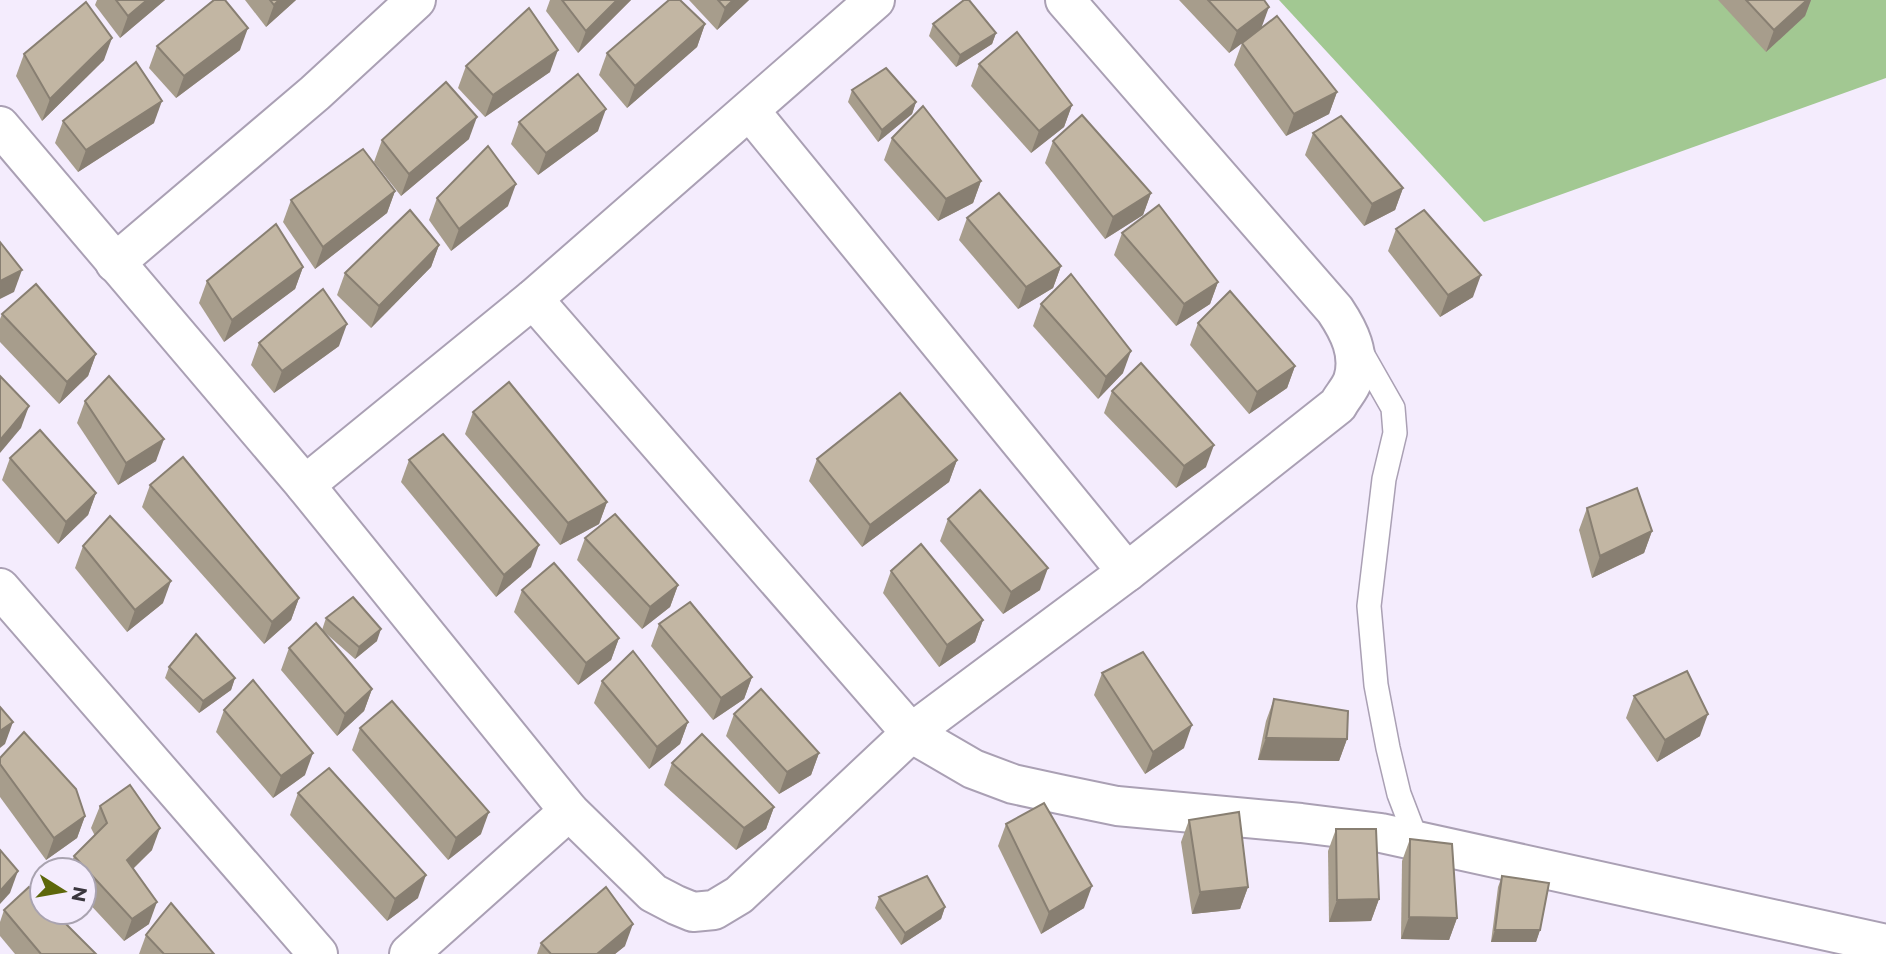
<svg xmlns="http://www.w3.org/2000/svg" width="1886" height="954" font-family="Montserrat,sans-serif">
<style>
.forest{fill:#a2c892}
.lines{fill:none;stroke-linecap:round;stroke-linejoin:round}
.service-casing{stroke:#aaa0b4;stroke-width:26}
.minor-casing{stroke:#aaa0b4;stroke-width:42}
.service{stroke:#fff;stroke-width:23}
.minor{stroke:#fff;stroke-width:38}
.wall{fill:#a79d8c}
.shaded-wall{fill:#887f72}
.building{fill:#c2b6a3;stroke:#887f72;stroke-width:2}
</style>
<rect width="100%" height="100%" fill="#f4ecfd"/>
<polygon class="forest" points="1279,0 1886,0 1886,78 1484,222"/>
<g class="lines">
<g class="service-casing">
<polyline id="service" points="1360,350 1393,408 1395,433 1384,479 1369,606 1376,685 1388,748 1399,794 1417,841"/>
</g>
<g class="minor-casing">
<g id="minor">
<polyline points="750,111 1127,572"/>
<path d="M0,126L305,485L569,811L653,893L676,905L693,912L714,910L739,895L911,733L1127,572L1338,405C1342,397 1350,389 1353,380C1361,354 1349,331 1335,310L1065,0"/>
<polyline points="115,263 315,93 416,0"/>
<polyline points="533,299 911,733 973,769 1013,784 1059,794 1117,806 1301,823 1381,833 1886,944"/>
<polyline points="305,485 533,299 875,0"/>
<polyline points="0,588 318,954"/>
<polyline points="409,954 569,811"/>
</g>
</g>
<use href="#service" class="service"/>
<use href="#minor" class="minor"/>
</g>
<g class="wall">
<polygon points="97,0 165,0 120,38 95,5"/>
<polygon points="245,0 296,0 266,27"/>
<polygon points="550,0 631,0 578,53 546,11"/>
<polygon points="689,0 749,0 717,30"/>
<polygon points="1179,0 1264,0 1261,28 1337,92 1329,114 1286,136 1234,65 1242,43 1229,53"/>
<polygon points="1718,0 1811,0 1805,16 1766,52"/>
<polygon points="705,24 697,47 627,108 599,75 607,53"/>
<polygon points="933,24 996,33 992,44 956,67 929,36"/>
<polygon points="157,46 240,50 176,98 149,68"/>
<polygon points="24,54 104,60 42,121 16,76"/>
<polygon points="979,64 1072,105 1064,127 1031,153 971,86"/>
<polygon points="466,66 550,72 485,117 458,88"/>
<polygon points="852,90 916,102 912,114 878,142 848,102"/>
<polygon points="63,121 154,123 78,172 55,143"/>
<polygon points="519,122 598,131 538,175 511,144"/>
<polygon points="1313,133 1403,188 1395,210 1364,226 1305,155"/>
<polygon points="892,138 981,181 973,203 938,221 884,160"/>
<polygon points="469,139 401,196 374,162 382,140"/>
<polygon points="1053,141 1151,193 1143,215 1105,239 1045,163"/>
<polygon points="395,191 387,213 315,269 283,222 291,200"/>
<polygon points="437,198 508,206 451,251 429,220"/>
<polygon points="967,218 1061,266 1053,288 1018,309 959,240"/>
<polygon points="1396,229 1473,297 1440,317 1388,251"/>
<polygon points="1122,233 1218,282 1210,304 1176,326 1114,255"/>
<polygon points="439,245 431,267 371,328 337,295 345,273"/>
<polygon points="303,267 295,289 224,342 199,303 207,281"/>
<polygon points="1041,304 1123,373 1098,399 1033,326"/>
<polygon points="2,314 96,354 88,376 59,404 0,342 0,319"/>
<polygon points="1198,323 1295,366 1287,388 1249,414 1190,345"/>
<polygon points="259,343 339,346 274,393 251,365"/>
<polygon points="1112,391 1206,467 1176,488 1104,413"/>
<polygon points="85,401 156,461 118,485 77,423"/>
<polygon points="473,412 607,502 599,524 560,545 465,434"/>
<polygon points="10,458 96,493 88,515 58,544 2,480"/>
<polygon points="817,459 957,460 949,482 862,547 809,481"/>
<polygon points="409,460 531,567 496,597 401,482"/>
<polygon points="150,485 299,598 291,620 264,644 142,507"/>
<polygon points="1587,508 1652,531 1644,553 1592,578 1579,530"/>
<polygon points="948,519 1040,590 1003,614 940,541"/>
<polygon points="585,538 678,585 670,607 642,629 577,560"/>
<polygon points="83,546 163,603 127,632 75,568"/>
<polygon points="891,571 983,620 975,642 939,667 883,593"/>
<polygon points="522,590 619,638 611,660 578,685 514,612"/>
<polygon points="326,618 377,641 355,659 322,630 372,689 364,711 337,736 281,670 289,648 322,630"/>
<polygon points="659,624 752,677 744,699 713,720 651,646"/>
<polygon points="169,667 235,678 231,690 199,713 165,678"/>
<polygon points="1102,673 1184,748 1145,774 1094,695"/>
<polygon points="602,681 688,722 680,744 649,769 594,703"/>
<polygon points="1634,696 1700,736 1657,762 1626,718"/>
<polygon points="1274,699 1347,739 1339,761 1258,760 1266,721"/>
<polygon points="224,710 305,775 273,798 216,732"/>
<polygon points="734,714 819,753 811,775 779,794 726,736"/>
<polygon points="360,728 481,834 448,860 352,750"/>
<polygon points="0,758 85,816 77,838 46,860 0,797"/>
<polygon points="672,763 774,807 766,829 736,850 664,785"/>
<polygon points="298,793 418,898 387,921 290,815"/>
<polygon points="100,806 152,850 133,869 149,924 124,941 84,898 84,870 69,870 74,856 95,836 91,828"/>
<polygon points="1189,820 1248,887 1240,909 1192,914 1181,842"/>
<polygon points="1006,824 1084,908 1041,934 998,846"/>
<polygon points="1336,829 1379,899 1371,921 1329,922 1328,851"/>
<polygon points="1410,839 1457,918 1449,940 1401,939 1402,861"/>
<polygon points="1502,876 1540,930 1536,942 1491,942 1498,887"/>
<polygon points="879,897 945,907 941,919 901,945 875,908"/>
<polygon points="4,910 96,954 15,954 0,936 0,922"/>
<polygon points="146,935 214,954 139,954"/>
<polygon points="541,943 625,946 615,954 537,954"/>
</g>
<g class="shaded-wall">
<polygon points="147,0 165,0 120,38 128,16"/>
<polygon points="279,0 296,0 266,27 274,5"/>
<polygon points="617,0 631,0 578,53 586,31"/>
<polygon points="733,0 749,0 717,30 725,8"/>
<polygon points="1807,0 1811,0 1805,16 1766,52 1774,30"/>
<polygon points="1269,7 1261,29 1229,53 1237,31"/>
<polygon points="705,24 697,47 627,108 635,86"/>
<polygon points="248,28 240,50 176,98 184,76"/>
<polygon points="996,33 992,44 956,67 960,55"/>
<polygon points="112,38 104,60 42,121 50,99"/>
<polygon points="558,50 550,72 485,117 493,95"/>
<polygon points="1337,92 1329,114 1286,136 1294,114"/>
<polygon points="162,101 154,123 78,172 86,150"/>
<polygon points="916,102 912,114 878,142 882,130"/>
<polygon points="1072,105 1064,127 1031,153 1039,131"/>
<polygon points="606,109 598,131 538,175 546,153"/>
<polygon points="477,117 469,139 401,196 409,174"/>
<polygon points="981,181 973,203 938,221 946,199"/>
<polygon points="516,184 508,206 451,251 459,229"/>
<polygon points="1403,188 1395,210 1364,226 1372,204"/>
<polygon points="395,191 387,213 315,269 323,247"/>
<polygon points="1151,193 1143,215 1105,239 1113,217"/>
<polygon points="439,245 431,267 371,328 379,306"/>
<polygon points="1061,266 1053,288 1018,309 1026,287"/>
<polygon points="303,267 295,289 224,342 232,320"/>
<polygon points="22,270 14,292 0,299 0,281"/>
<polygon points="1481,275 1473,297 1440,317 1448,295"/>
<polygon points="1218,282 1210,304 1176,326 1184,304"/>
<polygon points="347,324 339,346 274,393 282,371"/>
<polygon points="1131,351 1123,373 1098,399 1106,377"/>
<polygon points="96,354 88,376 59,404 67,382"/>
<polygon points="1295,366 1287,388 1249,414 1257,392"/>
<polygon points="29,406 21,428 0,453 0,440"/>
<polygon points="164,439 156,461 118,485 126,463"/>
<polygon points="1214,445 1206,467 1176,488 1184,466"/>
<polygon points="957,460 949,482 862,547 870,525"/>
<polygon points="96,493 88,515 58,544 66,522"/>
<polygon points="607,502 599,524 560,545 568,523"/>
<polygon points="1652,531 1644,553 1592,578 1600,556"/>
<polygon points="539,545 531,567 496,597 504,575"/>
<polygon points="1048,568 1040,590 1003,614 1011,592"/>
<polygon points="171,581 163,603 127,632 135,610"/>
<polygon points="678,585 670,607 642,629 650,607"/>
<polygon points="299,598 291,620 264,644 272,622"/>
<polygon points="983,620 975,642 939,667 947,645"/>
<polygon points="381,629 377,641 355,659 359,647"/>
<polygon points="619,638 611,660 578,685 586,663"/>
<polygon points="752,677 744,699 713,720 721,698"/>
<polygon points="235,678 231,690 199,713 203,701"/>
<polygon points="372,689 364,711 337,736 345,714"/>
<polygon points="1708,714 1700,736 1657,762 1665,740"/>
<polygon points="13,722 5,744 0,748 0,731"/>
<polygon points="688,722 680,744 649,769 657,747"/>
<polygon points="1192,725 1184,748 1145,774 1153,752"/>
<polygon points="1266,738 1347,739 1339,761 1258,760"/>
<polygon points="313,753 305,775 273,798 281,776"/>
<polygon points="819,753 811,775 779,794 787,772"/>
<polygon points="774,807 766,829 736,850 744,828"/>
<polygon points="489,812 481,834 448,860 456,838"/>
<polygon points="85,816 77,838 46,860 54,838"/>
<polygon points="160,828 152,850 119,882 127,860"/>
<polygon points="18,871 10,893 0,904 0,891"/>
<polygon points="426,875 418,898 387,921 395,899"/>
<polygon points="1092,886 1084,908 1041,934 1049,912"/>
<polygon points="1248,887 1240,909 1192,914 1200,892"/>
<polygon points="1379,899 1371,921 1329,922 1337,900"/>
<polygon points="157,902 149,924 124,941 132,919"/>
<polygon points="945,907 941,919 901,945 905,933"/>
<polygon points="1409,917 1457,918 1449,940 1401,939"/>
<polygon points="633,924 625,946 615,954 597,954"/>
<polygon points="1495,930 1540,930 1536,942 1491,942"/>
</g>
<g class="building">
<polygon points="116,0 147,0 128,16"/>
<polygon points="214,0 225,0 248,28 184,76 157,46"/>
<polygon points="270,0 279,0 274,5"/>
<polygon points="562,0 617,0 586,31"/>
<polygon points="669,0 680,0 705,24 635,86 607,53"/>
<polygon points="718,0 733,0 725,8"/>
<polygon points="964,0 969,0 996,33 960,55 933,24"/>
<polygon points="1208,0 1264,0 1269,7 1237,31"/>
<polygon points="1746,0 1807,0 1774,30"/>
<polygon points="86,2 112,38 50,99 24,54"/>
<polygon points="529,8 558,50 493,95 466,66"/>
<polygon points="1277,16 1337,92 1294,114 1242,43"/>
<polygon points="1017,32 1072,105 1039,131 979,64"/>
<polygon points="136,62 162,101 86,150 63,121"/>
<polygon points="886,68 916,102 882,130 852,90"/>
<polygon points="578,74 606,109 546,153 519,122"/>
<polygon points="446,82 477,117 409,174 382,140"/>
<polygon points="923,106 981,181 946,199 892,138"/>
<polygon points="1082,115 1151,193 1113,217 1053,141"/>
<polygon points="1341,116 1403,188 1372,204 1313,133"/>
<polygon points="488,146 516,184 459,229 437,198"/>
<polygon points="363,149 395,191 323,247 291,200"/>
<polygon points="999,193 1061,266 1026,287 967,218"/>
<polygon points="1159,205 1218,282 1184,304 1122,233"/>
<polygon points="410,210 439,245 379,306 345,273"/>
<polygon points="1424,210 1481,275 1448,295 1396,229"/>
<polygon points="276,224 303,267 232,320 207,281"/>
<polygon points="0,242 22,270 0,281"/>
<polygon points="1071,274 1131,351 1106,377 1041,304"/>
<polygon points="36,284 96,354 67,382 2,314"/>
<polygon points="323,289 347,324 282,371 259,343"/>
<polygon points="1230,291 1295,366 1257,392 1198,323"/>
<polygon points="1141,363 1214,445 1184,466 1112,391"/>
<polygon points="0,376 29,406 0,440"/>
<polygon points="109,376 164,439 126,463 85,401"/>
<polygon points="509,382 607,502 568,523 473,412"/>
<polygon points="900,393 957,460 870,525 817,459"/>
<polygon points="40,430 96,493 66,522 10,458"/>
<polygon points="443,434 539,545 504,575 409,460"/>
<polygon points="183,457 299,598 272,622 150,485"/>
<polygon points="1637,488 1652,531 1600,556 1587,508"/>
<polygon points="980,490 1048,568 1011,592 948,519"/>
<polygon points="615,514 678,585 650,607 585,538"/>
<polygon points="110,516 171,581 135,610 83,546"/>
<polygon points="921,544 983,620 947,645 891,571"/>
<polygon points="554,563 619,638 586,663 522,590"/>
<polygon points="353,597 381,629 359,647 326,618"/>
<polygon points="690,602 752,677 721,698 659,624"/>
<polygon points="316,623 372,689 345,714 289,648"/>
<polygon points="196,634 235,678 203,701 169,667"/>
<polygon points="633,651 688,722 657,747 602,681"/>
<polygon points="1143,652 1192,725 1153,752 1102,673"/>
<polygon points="1687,671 1708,714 1665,740 1634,696"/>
<polygon points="253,680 313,753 281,776 224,710"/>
<polygon points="761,689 819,753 787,772 734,714"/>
<polygon points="1274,699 1348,711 1347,739 1266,738"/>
<polygon points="392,701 489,812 456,838 360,728"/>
<polygon points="0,707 13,722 0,731"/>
<polygon points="24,732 76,789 85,816 54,838 0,764 0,758"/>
<polygon points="702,734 774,807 744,828 672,763"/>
<polygon points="329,768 426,875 395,899 298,793"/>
<polygon points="130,785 160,828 127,860 157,902 132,919 74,856 107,823 100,806"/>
<polygon points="1044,803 1092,886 1049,912 1006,824"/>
<polygon points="1239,812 1248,887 1200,892 1189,820"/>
<polygon points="1336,829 1376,829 1379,899 1337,900"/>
<polygon points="1410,839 1452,844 1457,918 1409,917"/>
<polygon points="0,850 18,871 0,891"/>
<polygon points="927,876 945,907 905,933 879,897"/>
<polygon points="1502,876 1549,883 1540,930 1495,930"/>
<polygon points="29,887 42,900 42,912 54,912 96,954 41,954 4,910"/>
<polygon points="606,887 633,924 597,954 551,954 541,943"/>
<polygon points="171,903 214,954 164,954 146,935"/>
</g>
<g transform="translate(63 891) rotate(101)"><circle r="33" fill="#f4ecfd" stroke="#a9a3b0" stroke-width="2"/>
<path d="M0-5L12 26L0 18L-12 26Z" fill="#5d670b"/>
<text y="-10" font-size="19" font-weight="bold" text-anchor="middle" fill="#39353d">N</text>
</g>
</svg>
